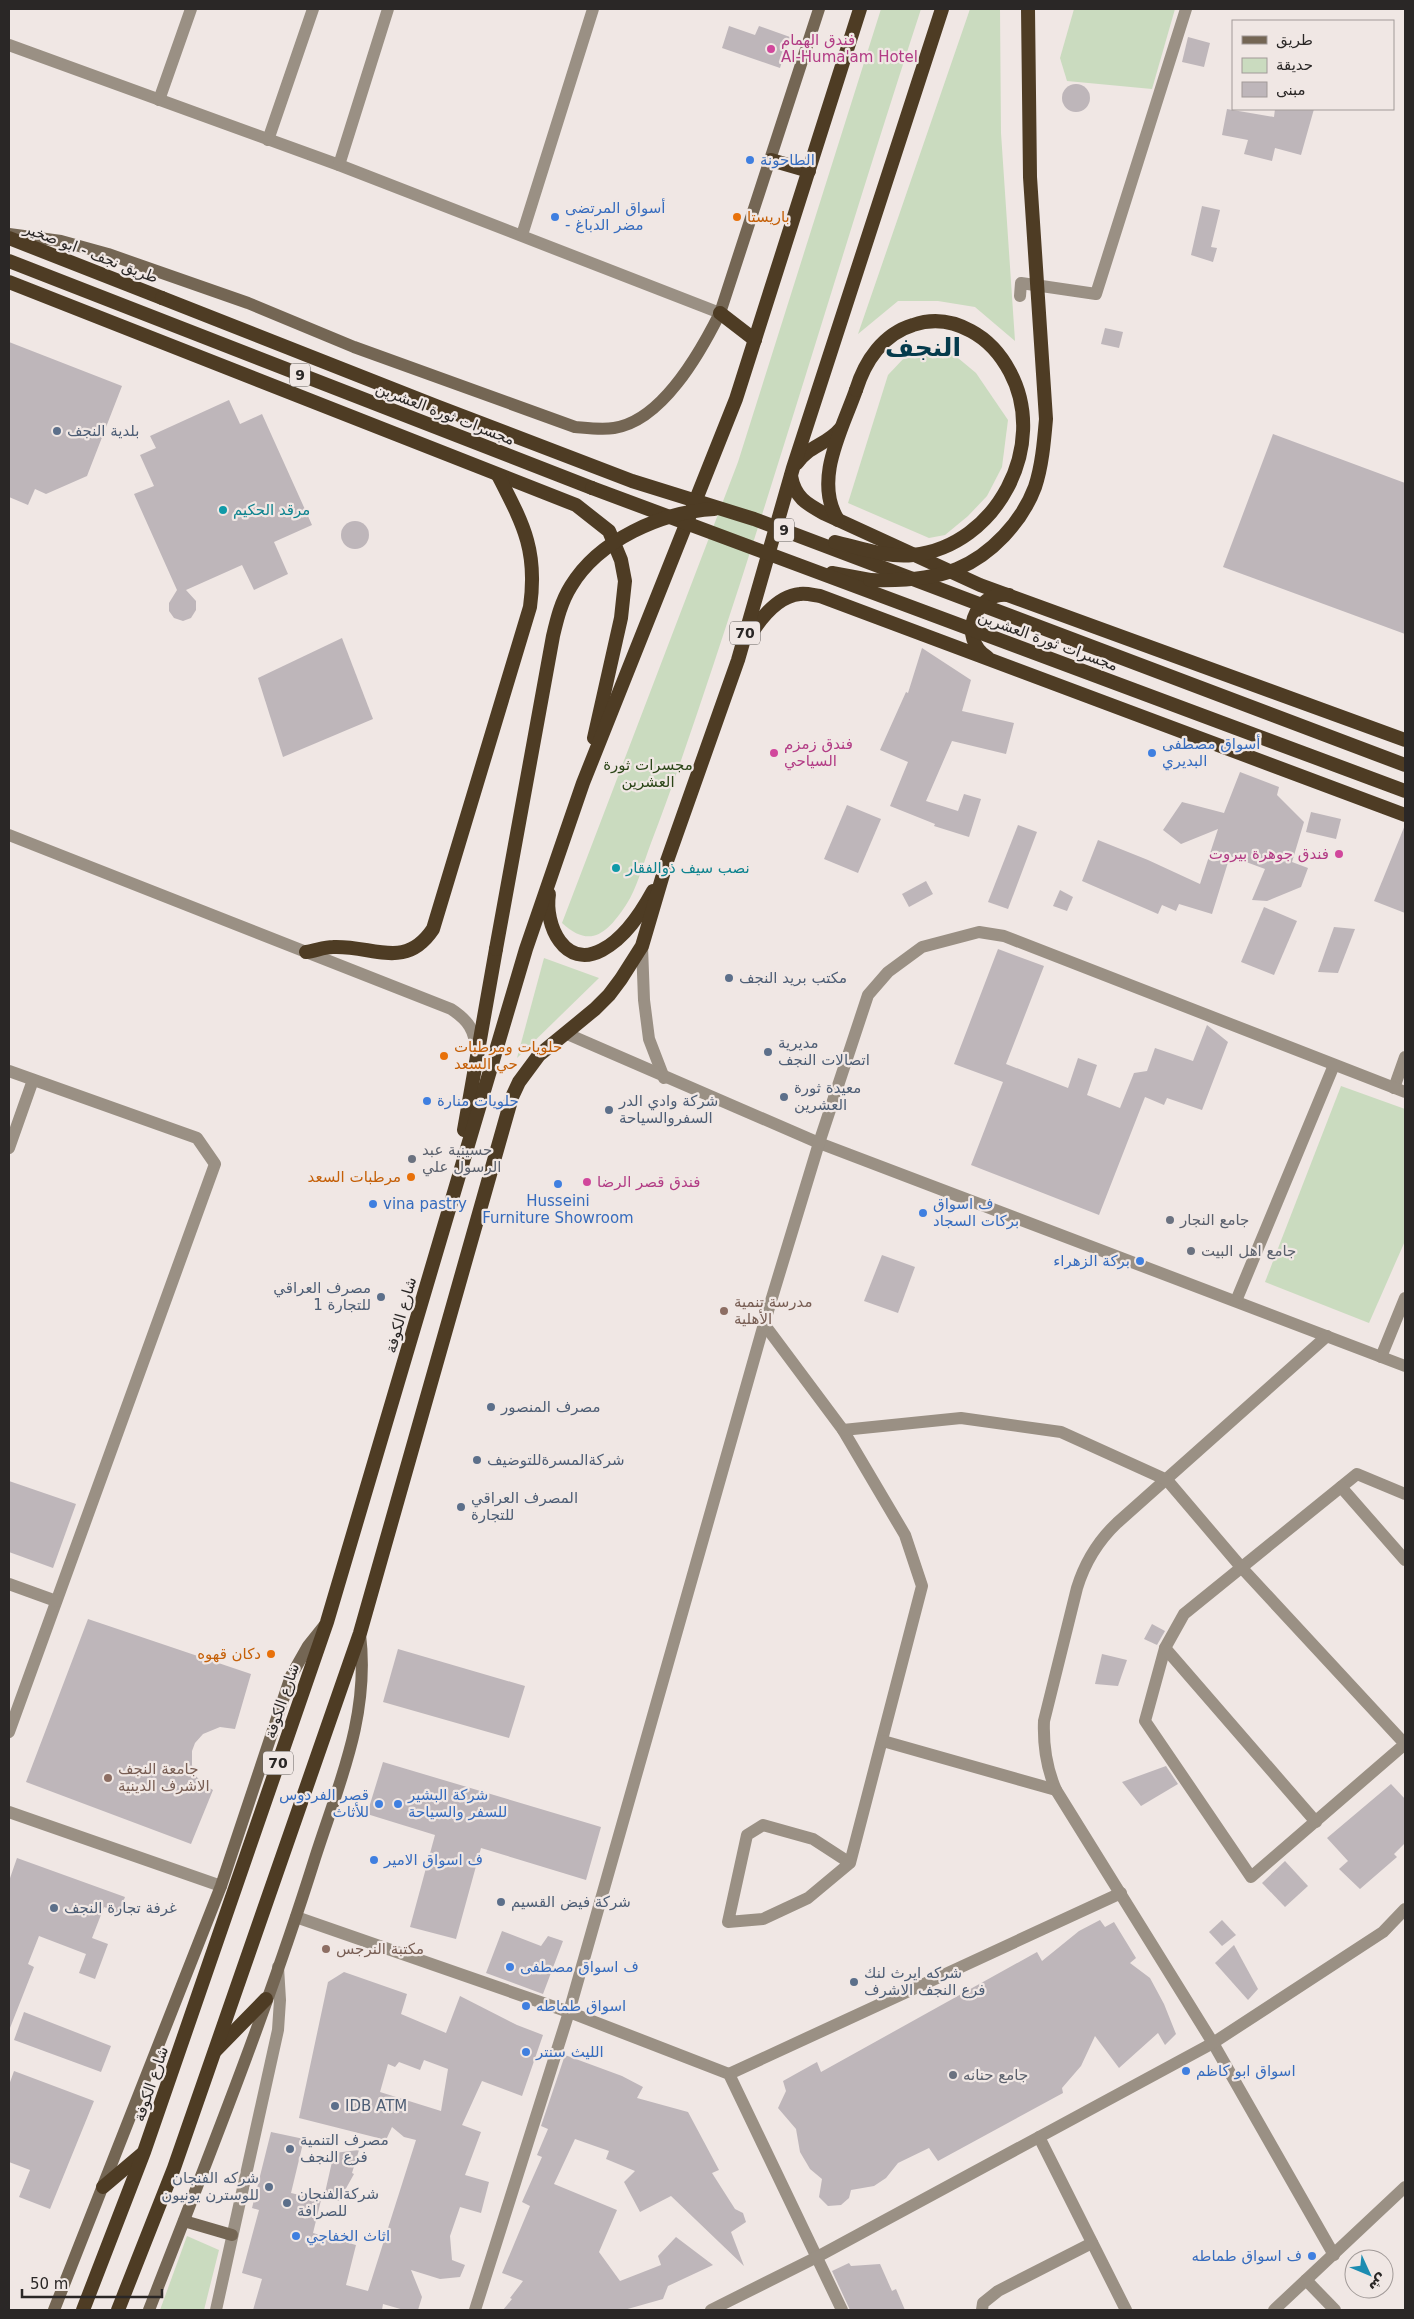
<svg xmlns="http://www.w3.org/2000/svg" width="1414" height="2319" font-family="'DejaVu Sans',Vazirmatn,sans-serif">
<style>
.green{fill:#cadbbf}
.building{fill:#beb6ba;fill-rule:evenodd}
.lines{fill:none;stroke-linecap:round;stroke-linejoin:round}
.pedestrian{stroke:#9a9084;stroke-width:12}
.minor{stroke:#9a9084;stroke-width:12}
.secondary{stroke:#746654;stroke-width:12}
.trunk{stroke:#4e3c24;stroke-width:14}
.trunk-bridge{stroke:#4e3c24;stroke-width:14}
.hotel-dot{fill:#d1479c;stroke:#f0e7e4;stroke-width:2}
.shop-dot{fill:#3f7fe0;stroke:#f0e7e4;stroke-width:2}
.food-dot{fill:#e8710a;stroke:#f0e7e4;stroke-width:2}
.service-dot{fill:#5c6f8a;stroke:#f0e7e4;stroke-width:2}
.culture-dot{fill:#0f9aa8;stroke:#f0e7e4;stroke-width:2}
.worship-dot{fill:#6b7280;stroke:#f0e7e4;stroke-width:2}
.education-dot{fill:#8d6e63;stroke:#f0e7e4;stroke-width:2}
.labels{text-anchor:middle;dominant-baseline:central;stroke-width:4.5;stroke-linejoin:round;paint-order:stroke}
.shield{fill:#f0e7e4;stroke:#65615f;stroke-width:1}
.shield-label{font-size:14px;font-weight:bold;fill:#2a2726}
.hotel-label{font-size:15px;fill:#b23c85;stroke:#f0e7e4;text-anchor:start}
.shop-label{font-size:15px;fill:#366cbe;stroke:#f0e7e4;text-anchor:start}
.food-label{font-size:15px;fill:#c56008;stroke:#f0e7e4;text-anchor:start}
.street-label{font-size:15px;fill:#2a2726;stroke:#f0e7e4}
.service-label{font-size:15px;fill:#4e5e75;stroke:#f0e7e4;text-anchor:start}
.culture-label{font-size:15px;fill:#0d838f;stroke:#f0e7e4;text-anchor:start}
.park-label{font-size:15px;fill:#2c4618;stroke:#f0e7e4}
.worship-label{font-size:15px;fill:#5b616d;stroke:#f0e7e4;text-anchor:start}
.education-label{font-size:15px;fill:#785e54;stroke:#f0e7e4;text-anchor:start}
.town-label{font-size:25px;font-weight:bold;fill:#053b4c;stroke:#f0e7e4}
</style>
<rect width="100%" height="100%" fill="#f0e7e4"/>
<g class="green">
<path d="M881,9H921C850,226 786,446 714,663C694,723 674,783 651,843C644,861 637,889 626,905C608,932 591,950 562,923L738,462Z"/>
<polygon points="970,9 1000,9 1001,133 1015,341 975,307 938,301 898,301 858,334"/>
<polygon points="1074,9 1175,9 1152,89 1067,81 1060,58"/>
<polygon points="926,349 952,353 976,373 1008,420 1002,467 987,496 968,516 945,535 929,538 848,503 888,375 905,357"/>
<polygon points="544,958 599,978 517,1058"/>
<polygon points="1341,1086 1405,1109 1405,1241 1369,1323 1265,1282"/>
<polygon points="187,2236 219,2250 204,2310 160,2310"/>
</g>
<g class="building">
<polygon points="729,26 755,35 759,26 790,37 780,68 722,48"/>
<polygon points="1188,37 1210,43 1204,67 1182,62"/>
<circle cx="1076" cy="98" r="14"/>
<polygon points="1227,109 1274,117 1275,109 1314,109 1301,155 1275,148 1272,161 1244,154 1248,140 1222,135"/>
<polygon points="1202,206 1220,210 1211,247 1217,248 1213,262 1191,255"/>
<polygon points="1105,328 1123,332 1119,348 1101,344"/>
<polygon points="9,342 122,386 87,476 46,494 35,489 28,505 9,497"/>
<polygon points="229,400 240,424 262,414 312,525 274,542 288,574 254,590 242,565 186,590 196,601 196,610 191,618 183,621 174,618 169,611 169,603 177,590 134,494 154,486 140,455 156,448 150,436"/>
<polygon points="1273,434 1405,483 1405,634 1223,567"/>
<circle cx="355" cy="535" r="14"/>
<polygon points="342,638 373,719 283,757 258,678"/>
<polygon points="922,648 971,680 962,711 1014,723 1006,754 952,741 926,801 958,811 964,794 981,799 969,837 934,826 935,824 890,806 908,762 880,750 906,692 908,693"/>
<polygon points="1240,772 1279,787 1277,795 1304,822 1292,862 1308,868 1301,887 1267,901 1252,900 1265,869 1230,856 1212,914 1179,904 1176,911 1162,905 1158,914 1082,881 1098,840 1148,860 1200,884 1218,829 1181,844 1163,830 1182,802 1224,813"/>
<polygon points="847,805 881,819 858,873 824,859"/>
<polygon points="1311,812 1341,819 1336,839 1306,832"/>
<polygon points="1018,825 1037,832 1008,909 988,902"/>
<polygon points="1405,825 1405,913 1374,901"/>
<polygon points="926,881 933,894 909,907 902,894"/>
<polygon points="1060,890 1073,897 1067,911 1053,906"/>
<polygon points="1264,907 1297,921 1274,975 1241,962"/>
<polygon points="1334,927 1355,929 1338,973 1318,972"/>
<polygon points="998,949 1044,966 1006,1064 1068,1088 1078,1058 1097,1065 1087,1095 1120,1108 1134,1073 1147,1071 1155,1048 1193,1061 1207,1025 1228,1042 1202,1110 1167,1098 1164,1105 1145,1097 1099,1215 971,1165 1003,1082 954,1064"/>
<polygon points="882,1255 915,1267 898,1313 864,1301"/>
<polygon points="9,1481 76,1504 53,1568 9,1552"/>
<polygon points="88,1619 251,1674 235,1729 220,1727 203,1734 195,1743 192,1751 192,1765 195,1775 203,1784 213,1790 191,1844 26,1782"/>
<polygon points="1152,1624 1165,1631 1157,1645 1144,1639"/>
<polygon points="398,1649 525,1686 509,1738 383,1702"/>
<polygon points="1102,1654 1127,1660 1118,1686 1095,1684"/>
<polygon points="383,1762 601,1827 586,1880 481,1848 456,1939 410,1927 435,1835 367,1814"/>
<polygon points="1166,1766 1178,1784 1141,1806 1122,1782"/>
<polygon points="1391,1784 1405,1799 1405,1843 1394,1854 1397,1857 1360,1889 1339,1869 1348,1861 1327,1838"/>
<polygon points="17,1858 125,1897 119,1913 104,1907 92,1938 108,1944 95,1979 79,1973 86,1954 39,1936 28,1964 34,1967 10,2028 9,1881"/>
<polygon points="1285,1861 1308,1886 1285,1907 1262,1883"/>
<polygon points="1100,1920 1105,1927 1114,1922 1136,1958 1130,1963 1150,1978 1164,2004 1176,2034 1165,2045 1158,2033 1119,2068 1095,2036 1081,2066 1062,2088 1063,2093 938,2161 929,2148 898,2163 886,2178 874,2186 851,2190 849,2198 841,2205 828,2206 819,2197 822,2179 810,2169 800,2152 796,2129 778,2108 786,2091 783,2081 817,2062 821,2072 1037,1952 1042,1961 1079,1931"/>
<polygon points="1222,1920 1236,1935 1222,1946 1209,1932"/>
<polygon points="502,1931 541,1946 548,1936 563,1941 543,1994 486,1973"/>
<polygon points="1234,1945 1258,1989 1248,2000 1215,1963"/>
<path d="M344,1972L407,1994L401,2014L446,2033L460,1996L517,2025L543,2035L522,2096L482,2081L462,2125L481,2132L465,2175L489,2182L481,2213L460,2207L450,2236L452,2260L465,2265L460,2277L440,2279L411,2270L422,2297L418,2310H404L383,2304L382,2310H253L262,2279L242,2273L259,2210L252,2208L271,2132L304,2139L291,2193L321,2200L313,2233L356,2245L346,2285L368,2291L416,2140L404,2137L392,2127L386,2140L299,2118L328,1982ZM424,2060L448,2069L441,2111L380,2092L388,2064L395,2067L399,2062L420,2070Z"/>
<polygon points="24,2012 111,2046 101,2072 14,2040"/>
<polygon points="565,2055 622,2076 643,2087 637,2098 688,2112 719,2170 712,2173 735,2209 743,2213 746,2222 731,2232 744,2266 671,2196 640,2212 624,2182 635,2171 606,2159 609,2151 575,2139 554,2184 617,2210 599,2252 620,2281 661,2265 658,2256 676,2237 713,2265 668,2286 663,2299 624,2310 503,2310 512,2299 510,2298 523,2281 502,2273 530,2206 522,2202 542,2157 537,2155 548,2129 541,2126"/>
<polygon points="14,2071 94,2101 50,2209 19,2197 30,2170 9,2162 9,2085"/>
<polygon points="359,2150 352,2173 354,2174 339,2201 324,2197 334,2153"/>
<polygon points="849,2263 851,2266 880,2264 892,2291 896,2289 905,2310 850,2310 832,2271"/>
</g>
<g class="lines">
<polyline class="pedestrian" points="1020,296 1021,283 1096,294 1186,9"/>
<g class="minor">
<polyline points="9,45 339,165 720,313"/>
<polyline points="159,100 191,9"/>
<polyline points="268,140 313,9"/>
<polyline points="339,165 388,9"/>
<polyline points="522,235 593,9"/>
<path d="M9,835L451,1009C468,1020 475,1030 476,1051"/>
<polyline points="642,946 644,1000 649,1039 664,1078"/>
<polyline points="565,1033 819,1143 1405,1366"/>
<polyline points="9,1071 197,1138 215,1164 9,1732"/>
<polyline points="1394,1088 1405,1057"/>
<polyline points="9,1148 33,1080"/>
<polyline points="1236,1301 1334,1065"/>
<polyline points="764,1324 843,1430 905,1535 922,1586 850,1863 808,1898 763,1919 728,1922 747,1835 763,1825 813,1839 850,1863"/>
<path d="M1327,1336L1117,1523C1097,1542 1085,1562 1077,1588L1044,1721C1043,1746 1046,1767 1056,1790L1213,2043L1334,2255"/>
<polyline points="1381,1357 1405,1298"/>
<polyline points="843,1430 961,1418 1061,1432 1167,1480 1241,1567 1405,1744 1251,1877 1145,1721 1165,1648 1184,1614 1357,1474 1405,1494"/>
<polyline points="1341,1487 1405,1560"/>
<polyline points="9,1584 56,1601"/>
<polyline points="1165,1648 1316,1822"/>
<polyline points="883,1741 1056,1790"/>
<polyline points="9,1812 221,1886"/>
<polyline points="296,1917 569,2012 729,2074 842,2310"/>
<polyline points="729,2074 1121,1893"/>
<polyline points="1039,2137 1126,2310"/>
<polyline points="1306,2280 1335,2310"/>
<polyline points="216,2310 278,2030 280,2000 278,1967"/>
<polyline points="475,2310 569,2012 764,1324 819,1143 868,995 888,972 922,947 979,932 1004,936 1405,1092"/>
<polyline points="711,2310 817,2257 1213,2043 1383,1932 1405,1909"/>
<polyline points="982,2310 983,2303 998,2291 1092,2243"/>
<polyline points="1274,2310 1405,2187"/>
</g>
<g class="secondary">
<path d="M9,234L61,241L108,254L248,303L354,347L575,427C587,428 602,430 614,428C662,421 700,353 720,313L819,9"/>
<polyline points="184,2221 232,2235"/>
<polyline points="54,2310 221,1886 291,1676 308,1646 324,1626"/>
<path d="M149,2310C207,2161 267,2011 315,1858C339,1783 370,1715 360,1634"/>
</g>
<g class="trunk">
<polyline points="771,160 809,171"/>
<polyline points="9,238 162,298"/>
<polyline points="9,261 592,488"/>
<polyline points="9,282 576,505 609,531 621,560 625,581 621,618 594,738"/>
<polyline points="720,313 755,340"/>
<path d="M797,463C807,447 828,444 840,429"/>
<path d="M791,476C795,498 807,504 825,514L980,585L1405,740"/>
<path d="M838,520C813,480 842,430 856,390"/>
<polyline points="832,573 870,580"/>
<path d="M749,637C760,619 777,596 800,594C806,593 813,595 820,596L1405,815"/>
<path d="M987,657C958,639 974,591 1009,595"/>
<path d="M549,894C544,925 565,970 602,950C625,938 641,913 653,891"/>
<path d="M306,952C315,951 324,947 333,947C373,945 405,971 433,929L530,607C538,550 523,524 498,475"/>
<polyline points="464,1130 496,949"/>
<polyline points="216,2050 266,1999"/>
<polyline points="103,2187 142,2154"/>
<polyline points="83,2310 144,2152 327,1622 526,949 583,783 736,399 860,9"/>
<polyline points="118,2310 174,2168 360,1633 512,1097 519,1082 539,1055 595,1009 609,995 621,979 642,946 667,861 738,660 793,468 942,9"/>
</g>
<g class="trunk-bridge">
<polyline points="162,298 436,406 632,481 754,519 1405,765"/>
<polyline points="592,488 1405,791"/>
<path d="M835,542C860,548 888,558 913,555C997,546 1049,445 1010,372C1001,355 988,340 971,331C953,321 933,318 913,325C883,334 865,361 856,390"/>
<path d="M870,580C898,581 930,580 957,569C991,555 1022,522 1035,487C1042,466 1044,442 1046,419L1030,177L1028,9"/>
<path d="M496,949L553,636C557,619 561,602 571,586C599,540 661,512 714,509"/>
</g>
</g>
<g class="hotel-dot">
<circle cx="771" cy="49" r="5"/>
<circle cx="774" cy="753" r="5"/>
<circle cx="1339" cy="854" r="5"/>
<circle cx="587" cy="1182" r="5"/>
</g>
<g class="shop-dot">
<circle cx="750" cy="160" r="5"/>
<circle cx="555" cy="217" r="5"/>
<circle cx="1152" cy="753" r="5"/>
<circle cx="427" cy="1101" r="5"/>
<circle cx="558" cy="1184" r="5"/>
<circle cx="373" cy="1204" r="5"/>
<circle cx="923" cy="1213" r="5"/>
<circle cx="1140" cy="1261" r="5"/>
<circle cx="379" cy="1804" r="5"/>
<circle cx="398" cy="1804" r="5"/>
<circle cx="374" cy="1860" r="5"/>
<circle cx="510" cy="1967" r="5"/>
<circle cx="526" cy="2006" r="5"/>
<circle cx="526" cy="2052" r="5"/>
<circle cx="1186" cy="2071" r="5"/>
<circle cx="296" cy="2236" r="5"/>
<circle cx="1312" cy="2256" r="5"/>
</g>
<g class="food-dot">
<circle cx="737" cy="217" r="5"/>
<circle cx="444" cy="1056" r="5"/>
<circle cx="411" cy="1177" r="5"/>
<circle cx="271" cy="1654" r="5"/>
</g>
<g class="service-dot">
<circle cx="57" cy="431" r="5"/>
<circle cx="729" cy="978" r="5"/>
<circle cx="768" cy="1052" r="5"/>
<circle cx="784" cy="1097" r="5"/>
<circle cx="609" cy="1110" r="5"/>
<circle cx="381" cy="1297" r="5"/>
<circle cx="491" cy="1407" r="5"/>
<circle cx="477" cy="1460" r="5"/>
<circle cx="461" cy="1507" r="5"/>
<circle cx="501" cy="1902" r="5"/>
<circle cx="54" cy="1908" r="5"/>
<circle cx="854" cy="1982" r="5"/>
<circle cx="335" cy="2106" r="5"/>
<circle cx="290" cy="2149" r="5"/>
<circle cx="269" cy="2187" r="5"/>
<circle cx="287" cy="2203" r="5"/>
</g>
<g class="culture-dot">
<circle cx="223" cy="510" r="5"/>
<circle cx="616" cy="868" r="5"/>
</g>
<g class="worship-dot">
<circle cx="412" cy="1159" r="5"/>
<circle cx="1170" cy="1220" r="5"/>
<circle cx="1191" cy="1251" r="5"/>
<circle cx="953" cy="2075" r="5"/>
</g>
<g class="education-dot">
<circle cx="724" cy="1311" r="5"/>
<circle cx="108" cy="1778" r="5"/>
<circle cx="326" cy="1949" r="5"/>
</g>
<g class="labels">
<g class="shield">
<rect x="290" y="363.5" width="20" height="23" rx="4"/>
<rect x="774" y="518.5" width="20" height="23" rx="4"/>
<rect x="730" y="621.5" width="30" height="23" rx="4"/>
<rect x="263" y="1751.5" width="30" height="23" rx="4"/>
</g>
<g class="shield-label">
<text x="300" y="375">9</text>
<text x="784" y="530">9</text>
<text x="745" y="633">70</text>
<text x="278" y="1763">70</text>
</g>
<g class="hotel-label">
<text x="781" y="40">فندق الهمام<tspan x="781" dy="17">Al-Huma'am Hotel</tspan></text>
<text x="784" y="744">فندق زمزم<tspan x="784" dy="17">السياحي</tspan></text>
<text x="1329" y="854" text-anchor="end">فندق جوهرة بيروت</text>
<text x="597" y="1182">فندق قصر الرضا</text>
</g>
<g class="shop-label">
<text x="760" y="160">الطاحونة</text>
<text x="565" y="208">أسواق المرتضى<tspan x="565" dy="17">- مضر الدباغ</tspan></text>
<text x="1162" y="744">أسواق مصطفى<tspan x="1162" dy="17">البديري</tspan></text>
<text x="437" y="1101">حلويات منارة</text>
<text x="558" y="1201" text-anchor="middle">Husseini<tspan x="558" dy="17">Furniture Showroom</tspan></text>
<text x="383" y="1204">vina pastry</text>
<text x="933" y="1204">ف اسواق<tspan x="933" dy="17">بركات السجاد</tspan></text>
<text x="1130" y="1261" text-anchor="end">بركة الزهراء</text>
<text x="369" y="1795" text-anchor="end">قصر الفردوس<tspan x="369" dy="17">للأثاث</tspan></text>
<text x="408" y="1795">شركة البشير<tspan x="408" dy="17">للسفر والسياحة</tspan></text>
<text x="384" y="1860">ف اسواق الامير</text>
<text x="520" y="1967">ف اسواق مصطفى</text>
<text x="536" y="2006">اسواق طماطه</text>
<text x="536" y="2052">الليث سنتر</text>
<text x="1196" y="2071">اسواق ابو كاظم</text>
<text x="306" y="2236">اثاث الخفاجي</text>
<text x="1302" y="2256" text-anchor="end">ف اسواق طماطه</text>
</g>
<g class="food-label">
<text x="747" y="217">باريستا</text>
<text x="454" y="1047">حلويات ومرطبات<tspan x="454" dy="17">حي السعد</tspan></text>
<text x="401" y="1177" text-anchor="end">مرطبات السعد</text>
<text x="261" y="1654" text-anchor="end">دكان قهوه</text>
</g>
<g class="street-label">
<text transform="translate(91 253) rotate(21)">طريق نجف - ابو صخير</text>
<text transform="translate(445 414) rotate(21)">مجسرات ثورة العشرين</text>
<text transform="translate(1048 641) rotate(20)">مجسرات ثورة العشرين</text>
<text transform="translate(401 1315) rotate(-74)">شارع الكوفة</text>
<text transform="translate(282 1701) rotate(-71)">شارع الكوفة</text>
<text transform="translate(151 2084) rotate(-71)">شارع الكوفة</text>
</g>
<g class="service-label">
<text x="67" y="431">بلدية النجف</text>
<text x="739" y="978">مكتب بريد النجف</text>
<text x="778" y="1043">مديرية<tspan x="778" dy="17">اتصالات النجف</tspan></text>
<text x="794" y="1088">معيدة ثورة<tspan x="794" dy="17">العشرين</tspan></text>
<text x="619" y="1101">شركة وادي الدر<tspan x="619" dy="17">السفروالسياحة</tspan></text>
<text x="371" y="1288" text-anchor="end">مصرف العراقي<tspan x="371" dy="17">للتجارة 1</tspan></text>
<text x="501" y="1407">مصرف المنصور</text>
<text x="487" y="1460">شركةالمسرةللتوضيف</text>
<text x="471" y="1498">المصرف العراقي<tspan x="471" dy="17">للتجارة</tspan></text>
<text x="511" y="1902">شركة فيض القسيم</text>
<text x="64" y="1908">غرفة تجارة النجف</text>
<text x="864" y="1973">شركه ايرث لنك<tspan x="864" dy="17">فرع النجف الاشرف</tspan></text>
<text x="345" y="2106">IDB ATM</text>
<text x="300" y="2140">مصرف التنمية<tspan x="300" dy="17">فرع النجف</tspan></text>
<text x="259" y="2178" text-anchor="end">شركه الفنجان<tspan x="259" dy="17">للوسترن یونیون</tspan></text>
<text x="297" y="2194">شركةالفنجان<tspan x="297" dy="17">للصرافة</tspan></text>
</g>
<g class="culture-label">
<text x="233" y="510">مرقد الحكيم</text>
<text x="626" y="868">نصب سيف ذوالفقار</text>
</g>
<g class="park-label">
<text x="648" y="765">مجسرات ثورة<tspan x="648" dy="17">العشرين</tspan></text>
</g>
<g class="worship-label">
<text x="422" y="1150">حسينية عبد<tspan x="422" dy="17">الرسول علي</tspan></text>
<text x="1180" y="1220">جامع النجار</text>
<text x="1201" y="1251">جامع اهل البيت</text>
<text x="963" y="2075">جامع حنانه</text>
</g>
<g class="education-label">
<text x="734" y="1302">مدرسة تنمية<tspan x="734" dy="17">الأهلية</tspan></text>
<text x="118" y="1769">جامعة النجف<tspan x="118" dy="17">الاشرف الدينية</tspan></text>
<text x="336" y="1949">مكتبة النرجس</text>
</g>
<g class="town-label">
<text x="923" y="347">النجف</text>
</g>
</g>
<rect width="1414" height="2319" fill="none" stroke="#2a2726" stroke-width="20"/>
<rect x="1232" y="20" width="162" height="90" fill="#f0e7e4" stroke="#a19a98"/>
<rect x="1242" y="36" width="25" height="8" fill="#746654" stroke="#a19a98"/>
<text x="1276" y="45" font-size="15" fill="#2a2726">طريق</text>
<rect x="1242" y="58" width="25" height="15" fill="#cadbbf" stroke="#a19a98"/>
<text x="1276" y="70" font-size="15" fill="#2a2726">حديقة</text>
<rect x="1242" y="82" width="25" height="15" fill="#beb6ba" stroke="#a19a98"/>
<text x="1276" y="95" font-size="15" fill="#2a2726">مبنى</text>
<g transform="translate(1369 2274) rotate(134)"><circle r="24" fill="#f0e7e4" stroke="#a19a98"/>
<path d="M0-4L9 19L0 12L-9 19Z" fill="#1c8cb1"/>
<text y="-8" font-size="14" font-weight="bold" text-anchor="middle" fill="#2a2726">ش</text>
</g>
<path d="M22 2289v8h140v-8" fill="none" stroke="#2a2726" stroke-width="2.5"/>
<text x="30" y="2289" font-size="15" fill="#2a2726" stroke="#f0e7e4" stroke-width="4" paint-order="stroke">50 m</text>
</svg>
